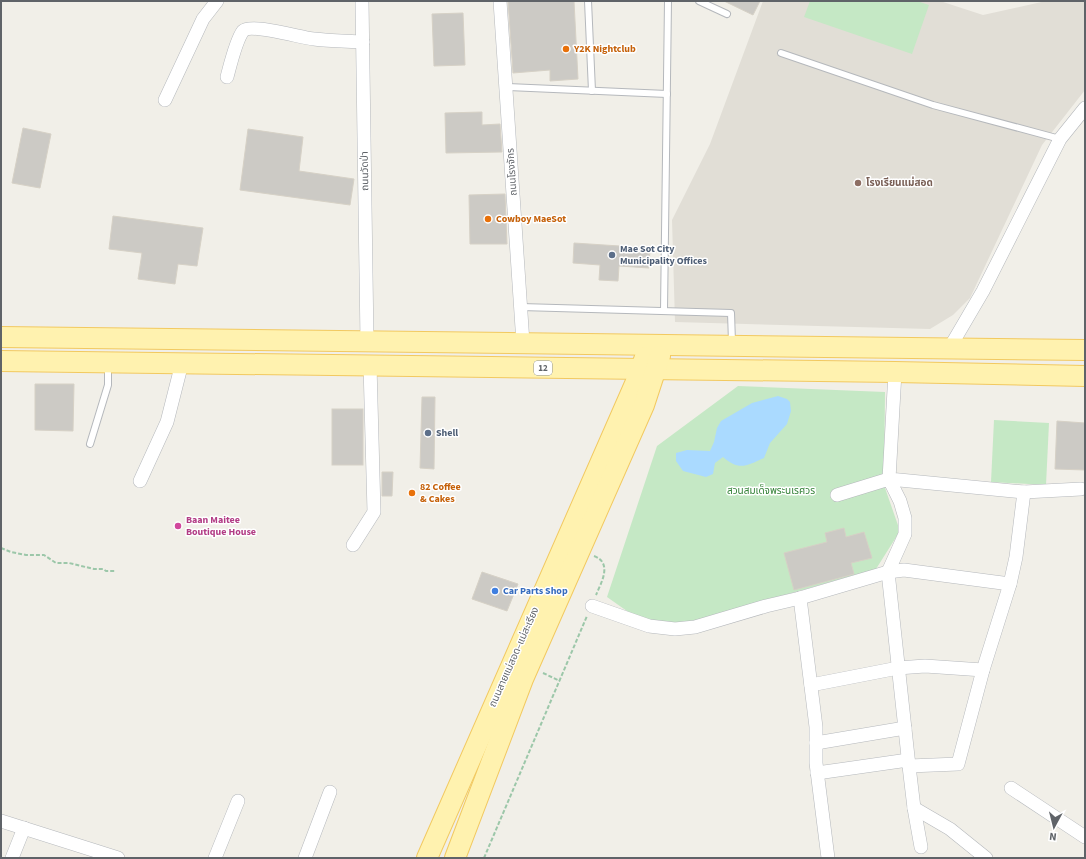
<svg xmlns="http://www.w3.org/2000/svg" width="1086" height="859" font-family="'Source Sans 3','Noto Sans Thai',sans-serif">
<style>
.education{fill:#e1ded6}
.green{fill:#c5e8c5}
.water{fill:#aadaff}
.building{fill:#cccac5;stroke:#d6d1c6}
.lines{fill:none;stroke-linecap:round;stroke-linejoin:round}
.lane-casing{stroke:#b5b8bc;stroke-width:8}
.street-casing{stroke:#b5b8bc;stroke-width:14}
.primary-casing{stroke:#f2c960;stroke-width:22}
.path{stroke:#9cc7a9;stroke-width:2;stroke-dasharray:4 2;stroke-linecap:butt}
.lane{stroke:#fff;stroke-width:6}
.street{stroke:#fff;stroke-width:13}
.primary{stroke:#fff2af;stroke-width:20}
.food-dot{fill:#e8710a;stroke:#fff;stroke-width:1.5}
.education-dot{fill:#8d6e63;stroke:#fff;stroke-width:1.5}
.service-dot{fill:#5c6f8a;stroke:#fff;stroke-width:1.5}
.hotel-dot{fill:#d1479c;stroke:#fff;stroke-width:1.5}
.shop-dot{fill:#3f7fe0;stroke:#fff;stroke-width:1.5}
.labels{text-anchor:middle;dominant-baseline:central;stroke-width:3;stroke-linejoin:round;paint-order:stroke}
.shield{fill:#fff;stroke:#8f9295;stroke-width:1}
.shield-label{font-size:9px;font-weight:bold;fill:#5f6368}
.food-label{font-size:10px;font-weight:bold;fill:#c56008;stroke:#fff;text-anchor:start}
.street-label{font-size:10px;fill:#5f6368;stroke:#fff}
.education-label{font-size:10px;font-weight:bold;fill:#785e54;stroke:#fff;text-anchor:start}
.service-label{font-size:10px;font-weight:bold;fill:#4e5e75;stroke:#fff;text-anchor:start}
.park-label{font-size:10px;fill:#348238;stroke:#fff}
.hotel-label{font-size:10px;font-weight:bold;fill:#b23c85;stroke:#fff;text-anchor:start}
.shop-label{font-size:10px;font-weight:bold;fill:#366cbe;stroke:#fff;text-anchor:start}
</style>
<rect width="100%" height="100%" fill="#f1efe8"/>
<polygon class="education" points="763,1 940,1 983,15 1046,1 1085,1 1085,90 1042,145 970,298 953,315 930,329 675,322 672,220 710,144"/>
<g class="green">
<polygon points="810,1 917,1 929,5 912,54 804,17"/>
<polygon points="738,386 885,392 884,485 900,531 876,569 676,626 634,616 607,597 657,446"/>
<polygon points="994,420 1049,423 1046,485 991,482"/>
</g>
<path class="water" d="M778,396L787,399L790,402L791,411L787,424L770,443L764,458C746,466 739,471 723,457L715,463L713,474L706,477L683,471L676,461V453L687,450L710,451L714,442L717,428L721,421L752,403Z"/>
<g class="building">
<polygon points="508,1 574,1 578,79 550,81 550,70 513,73"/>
<polygon points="724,1 760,1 753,15"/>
<polygon points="463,13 465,65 434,66 432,14"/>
<polygon points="482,112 482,125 500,124 502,152 446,153 445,113"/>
<polygon points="23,128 51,134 40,188 12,183"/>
<polygon points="248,129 303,137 299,171 354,179 350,205 240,190"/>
<polygon points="505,194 507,244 470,244 469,195"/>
<polygon points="113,216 203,228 197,266 178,264 175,284 138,279 142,253 109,249"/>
<polygon points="574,243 650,248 649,268 619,266 618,281 599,280 600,265 573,263"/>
<polygon points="35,384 74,384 73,431 35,430"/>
<polygon points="422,397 435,397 434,469 420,468"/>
<rect x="332" y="409" width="31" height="56"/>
<polygon points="1057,421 1085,423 1085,470 1055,469"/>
<polygon points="382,472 393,472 392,496 382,496"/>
<polygon points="844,528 846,537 864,532 872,558 851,563 854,574 794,590 784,553 827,542 825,533"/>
<polygon points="482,572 518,584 507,611 472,599"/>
</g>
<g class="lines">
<g class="lane-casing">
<g id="lane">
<polyline points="588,1 592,91"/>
<polyline points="699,1 727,14"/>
<polyline points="781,53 933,105 1060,139"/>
<polyline points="506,87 667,94"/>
<polyline points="521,307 731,313 732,342"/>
<polyline points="664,311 668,1"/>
<polyline points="90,444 108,385 108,365"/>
</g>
</g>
<g class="street-casing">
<g id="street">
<polyline points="362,1 367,341"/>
<polyline points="500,1 523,343"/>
<path d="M227,77C230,66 236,40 243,31C251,23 302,38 314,39C330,41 347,41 363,42"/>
<polyline points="165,100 203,19 217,1"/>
<polyline points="949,349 983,291 1060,139 1085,108"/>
<polyline points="895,372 889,479 1024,492 1081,489"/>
<polyline points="140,481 167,422 182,363"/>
<polyline points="837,495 889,479 900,501 905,518 905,534 888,572 909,766 914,808 921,847"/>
<polyline points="353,545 374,512 370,365"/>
<polyline points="800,598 816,727 816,763 828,858"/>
<polyline points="592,606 649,626 675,629 695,627 766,606 800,598 888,572 904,570 1010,584"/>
<polyline points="811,685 898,668 925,666 983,670"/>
<polyline points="816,743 905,728"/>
<polyline points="909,766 958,764 983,670 1010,584 1016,557 1024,492"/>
<polyline points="817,773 908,760"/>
<polyline points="1011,788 1085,837"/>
<polyline points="914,808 950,829 986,858"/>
<polyline points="1,821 118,858"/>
<polyline points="12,858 24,828"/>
<polyline points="215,858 238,801"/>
<polyline points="305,858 330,792"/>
</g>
</g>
<g class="primary-casing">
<g id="primary">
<polyline points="1,337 1085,350"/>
<polyline points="1,361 895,372 1085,376"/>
<polyline points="427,858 638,377 645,357"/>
<polyline points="455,858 523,679 644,405 660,356"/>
</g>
</g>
<g class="path">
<polyline points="1,548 11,552 26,555 44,555 56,563 69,563 94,569 103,569 106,571 115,571"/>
<path d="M594,556C613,563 601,583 596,595"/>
<polyline points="543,673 560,681"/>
<polyline points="484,858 587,616"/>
</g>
<use href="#lane" class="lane"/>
<use href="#street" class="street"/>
<use href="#primary" class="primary"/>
</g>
<g class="food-dot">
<circle cx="566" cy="49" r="4"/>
<circle cx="488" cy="219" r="4"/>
<circle cx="412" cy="493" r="4"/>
</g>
<circle class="education-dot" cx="858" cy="183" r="4"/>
<g class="service-dot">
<circle cx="612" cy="255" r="4"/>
<circle cx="428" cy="433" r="4"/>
</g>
<circle class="hotel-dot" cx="178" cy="526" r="4"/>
<circle class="shop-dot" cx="495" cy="591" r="4"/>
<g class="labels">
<rect class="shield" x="534" y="361" width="18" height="14" rx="3"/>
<g class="shield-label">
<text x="543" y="368">12</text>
</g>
<g class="food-label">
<text x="574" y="49">Y2K Nightclub</text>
<text x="496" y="219">Cowboy MaeSot</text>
<text x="420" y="487">82 Coffee<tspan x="420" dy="12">&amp; Cakes</tspan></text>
</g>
<g class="street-label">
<text transform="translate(365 171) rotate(-91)">ถนนวัดป่า</text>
<text transform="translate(512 172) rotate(-94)">ถนนโรงจักร</text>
<text transform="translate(514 657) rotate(-66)">ถนนสายแม่สอด–แม่สะเรียง</text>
</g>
<g class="education-label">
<text x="866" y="183">โรงเรียนแม่สอด</text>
</g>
<g class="service-label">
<text x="620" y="249">Mae Sot City<tspan x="620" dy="12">Municipality Offices</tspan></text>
<text x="436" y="433">Shell</text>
</g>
<g class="park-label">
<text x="771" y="491">สวนสมเด็จพระนเรศวร</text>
</g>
<g class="hotel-label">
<text x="186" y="520">Baan Maitee<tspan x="186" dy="12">Boutique House</tspan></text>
</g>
<g class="shop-label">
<text x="503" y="591">Car Parts Shop</text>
</g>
</g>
<rect width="1086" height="859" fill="none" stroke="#5f6368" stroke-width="4"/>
<g transform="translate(1054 827) rotate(187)" stroke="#ffffff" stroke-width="3" paint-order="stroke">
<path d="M0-3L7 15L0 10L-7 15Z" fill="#5f6368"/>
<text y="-6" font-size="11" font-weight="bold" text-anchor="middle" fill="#5f6368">N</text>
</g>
</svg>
